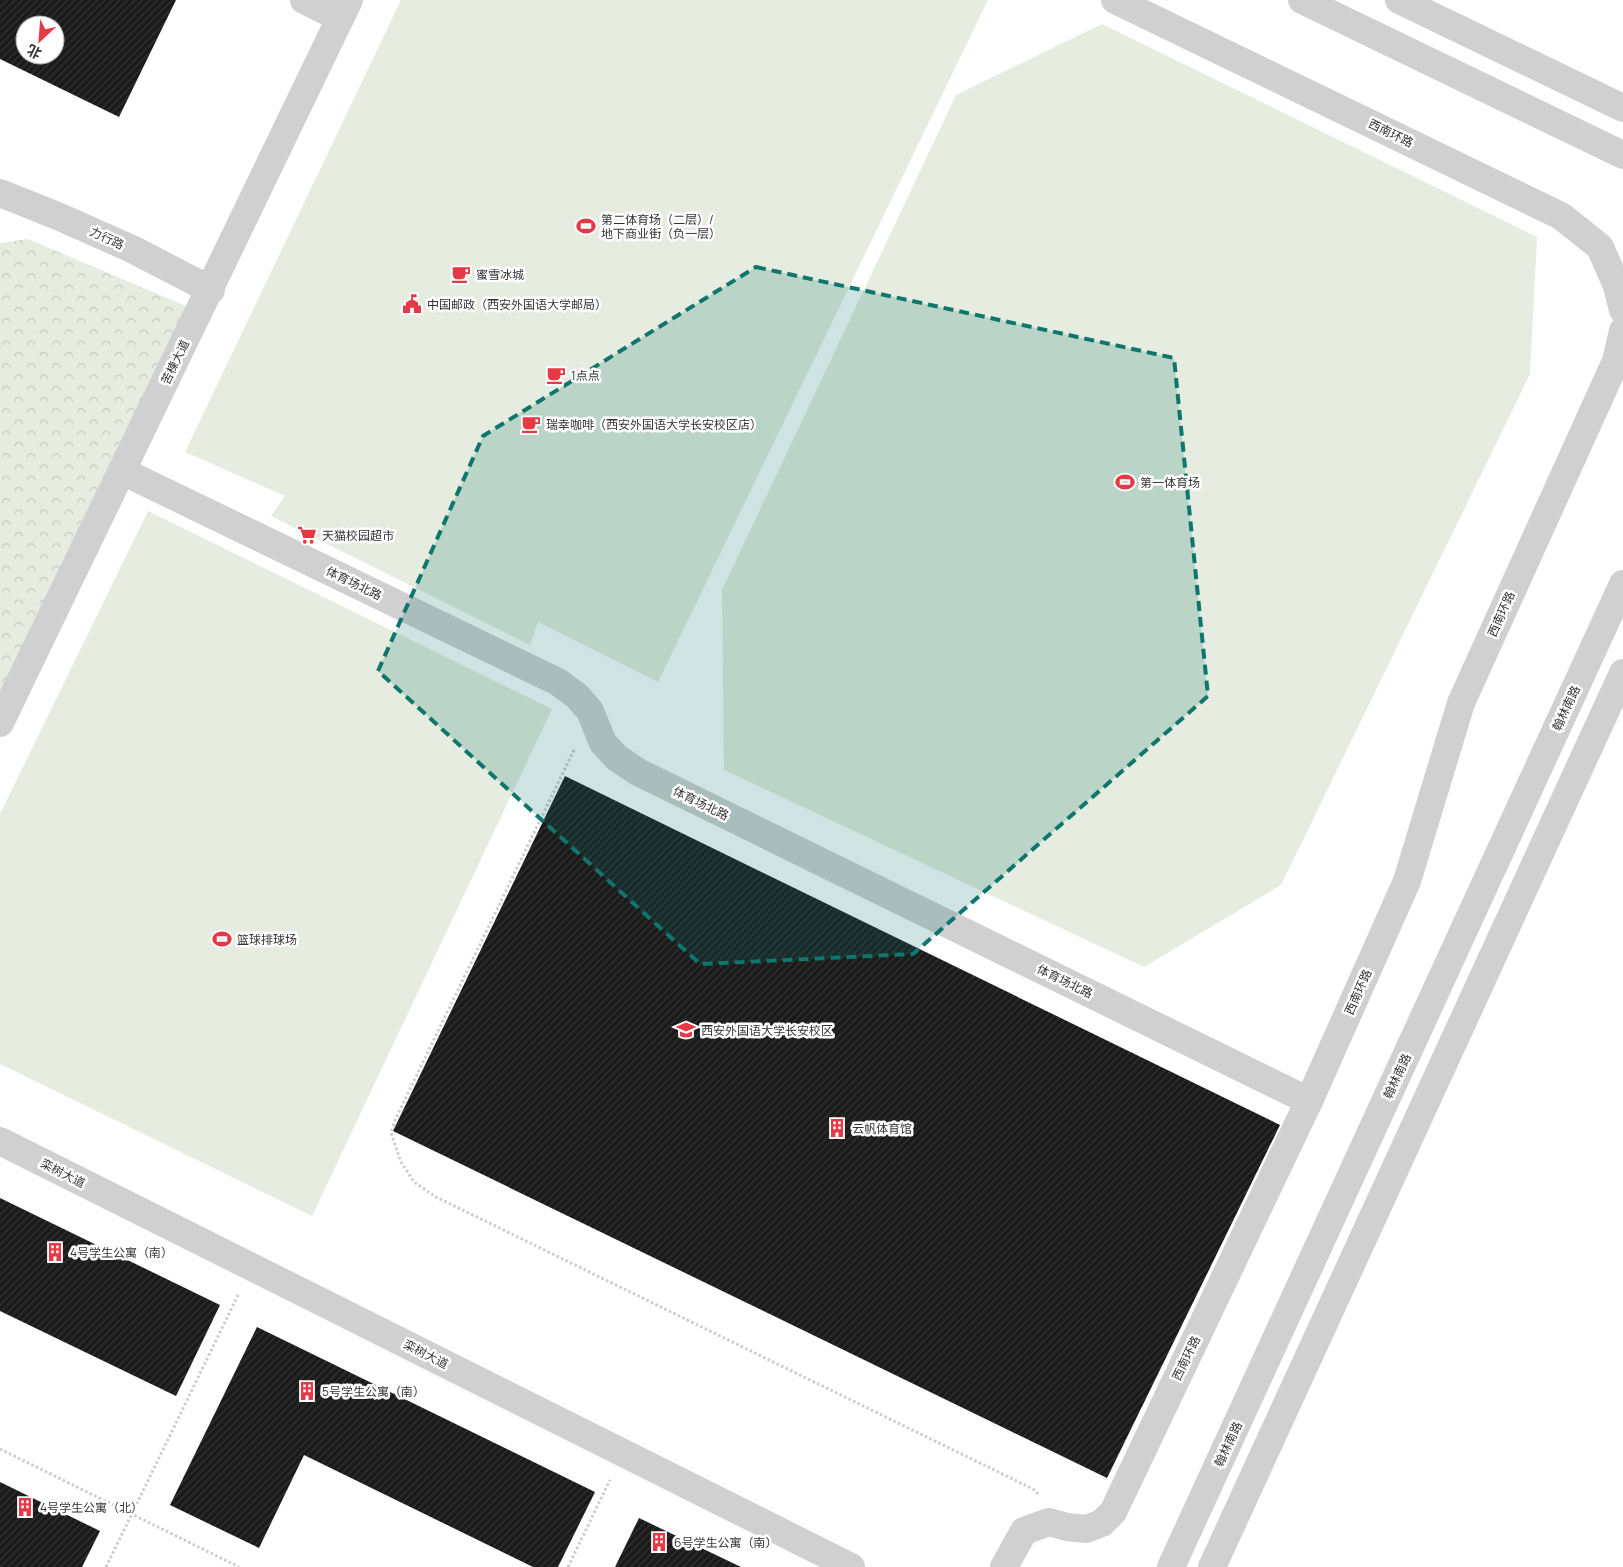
<svg xmlns="http://www.w3.org/2000/svg" width="1623" height="1567" font-family="Manrope,'Noto Sans SC',sans-serif">
<style>
.green{fill:#e6ecdf}
.forest{fill:url(#forest-crowns)}
.building{fill:url(#building-hatch);fill-rule:evenodd}
.lines{fill:none;stroke-linecap:round;stroke-linejoin:round}
.path{stroke:#cdcdcd;stroke-width:3;stroke-dasharray:2.5 2.5;stroke-linecap:butt}
.minor{stroke:#d0d0d0;stroke-width:28}
.marked{fill:#0f766e;fill-opacity:0.2;stroke:#0f766e;stroke-width:4;stroke-dasharray:10 6;stroke-linejoin:round}
.labels{text-anchor:middle;dominant-baseline:central;stroke-width:5;stroke-linejoin:round;paint-order:stroke}
.street-label{font-size:12px;fill:#333;stroke:#fff}
.poi-label{font-size:12px;fill:#333;stroke:#fff;text-anchor:start}
</style>
<defs>
<pattern id="forest-crowns" width="20" height="18" patternUnits="userSpaceOnUse" patternTransform="scale(1.25)"><rect width="20" height="18" fill="#e6ecdf"/><path d="M2 6a3 3 0 1 1 6 0M12 15a3 3 0 1 1 6 0" fill="none" stroke="#c6cbc0"/></pattern>
<pattern id="building-hatch" width="6" height="6" patternUnits="userSpaceOnUse" patternTransform="scale(1.25)"><rect width="6" height="6" fill="#1a1a1a"/><path d="M-1 1l2-2M0 6l6-6M5 7l2-2" fill="none" stroke="#333"/></pattern>
</defs>
<rect width="100%" height="100%" fill="#fff"/>
<g class="green">
<polygon points="401,0 988,0 658,682 538,622 530,645 271,516 285,496 185,452"/>
<polygon points="1102,24 1537,237 1530,374 1281,885 1144,967 724,770 722,590 956,95"/>
<polygon points="148,511 552,709 312,1216 0,1064 0,814"/>
</g>
<polygon class="forest" points="28,239 200,312 0,712 0,243"/>
<g class="building">
<path d="M0,0H176L119,117L0,59ZM25,25H55V55H25Z"/>
<polygon points="565,776 1280,1125 1107,1478 393,1131"/>
<polygon points="0,1198 220,1305 176,1396 0,1311"/>
<polygon points="257,1327 595,1492 558,1567 533,1567 304,1455 259,1548 170,1505"/>
<polygon points="0,1482 100,1531 82,1567 0,1567"/>
<polygon points="639,1518 741,1567 615,1567"/>
</g>
<g class="lines">
<g class="path">
<polyline points="574,750 395,1120 391,1133 401,1162 414,1182 436,1197 1033,1489 1039,1495"/>
<polyline points="0,1449 239,1567"/>
<polyline points="106,1567 239,1293"/>
<polyline points="568,1567 610,1480"/>
</g>
<g class="minor">
<polyline points="304,0 340,18"/>
<polyline points="1115,0 1561,216 1600,247 1617,286 1623,310"/>
<polyline points="1302,0 1623,155"/>
<polyline points="1399,0 1623,108"/>
<polyline points="0,193 60,217 132,249 211,290"/>
<polyline points="122,471 558,682 577,696 590,711 603,743 617,758 638,772 1309,1101"/>
<polyline points="0,723 349,0"/>
<polyline points="0,1141 851,1567"/>
<polyline points="1004,1567 1024,1531 1049,1522 1067,1527 1086,1529 1102,1523 1113,1512 1309,1101 1407,881 1461,703 1616,361 1623,331"/>
<polyline points="1171,1567 1623,584"/>
<polyline points="1212,1567 1623,673"/>
</g>
</g>
<path class="marked" d="M756,267L1174,358L1208,696L913,954L700,964L378,671L483,436Z"/>
<defs>
<g id="stadium-bare" transform="scale(1.5)"><path d="M0-5a6.5 5 0 1 0 0 10a6.5 5 0 1 0 0-10ZM-3.5-1.8h7v3.6h-7Z" fill="#e63946" stroke="#fff" stroke-width="2.5" paint-order="stroke"/></g>
<g id="cafe-bare" transform="scale(1.5)"><path d="M-5.5-4.5H6V0H3Q3 3.5 0 3.5H-2.5Q-5.5 3.5-5.5 0ZM3-3.2v2h1.7v-2ZM-6 4.5H4V6H-6Z" fill="#e63946" stroke="#fff" stroke-width="2.5" paint-order="stroke"/></g>
<g id="civic-bare" transform="scale(1.5)"><path d="M-.6-6.5H3V-4.5H.6V-3L4-1V1h2V6H-6V1h2V-1L-.6-3ZM-1.2 2.5V6h2.4V2.5Z" fill="#e63946" stroke="#fff" stroke-width="2.5" paint-order="stroke"/></g>
<g id="supermarket-bare" transform="scale(1.5)"><path d="M-6-5.5h2.5l.6 2H6L4.5 2H-2.5L-4.4-4H-6ZM-1.5 3.2a1.3 1.3 0 1 0 .1 0ZM3 3.2a1.3 1.3 0 1 0 .1 0Z" fill="#e63946" stroke="#fff" stroke-width="2.5" paint-order="stroke"/></g>
<g id="university-bare" transform="scale(1.5)"><path d="M0-5L7-2L0 1L-7-2ZM-4 1L0 2.5L4 1V4Q0 6-4 4Z" fill="#e63946" stroke="#fff" stroke-width="2.5" paint-order="stroke"/></g>
<g id="building-bare" transform="scale(1.5)"><path d="M-4-6H4V6H1V3H-1V6H-4ZM-2.5-4.3h1.7v1.8h-1.7ZM.8-4.3h1.7v1.8H.8ZM-2.5-1h1.7V.8h-1.7ZM.8-1h1.7V.8H.8Z" fill="#e63946" stroke="#fff" stroke-width="2.5" paint-order="stroke"/></g>
</defs>
<g fill-rule="evenodd">
<use href="#stadium-bare" x="586" y="226"/>
<use href="#cafe-bare" x="461" y="274"/>
<use href="#civic-bare" x="412" y="304"/>
<use href="#cafe-bare" x="556" y="375"/>
<use href="#cafe-bare" x="531" y="424"/>
<use href="#stadium-bare" x="1125" y="482"/>
<use href="#supermarket-bare" x="307" y="535"/>
<use href="#stadium-bare" x="222" y="939"/>
<use href="#university-bare" x="686" y="1030"/>
<use href="#building-bare" x="837" y="1128"/>
<use href="#building-bare" x="55" y="1252"/>
<use href="#building-bare" x="307" y="1391"/>
<use href="#building-bare" x="25" y="1507"/>
<use href="#building-bare" x="659" y="1542"/>
</g>
<g class="labels">
<g class="street-label">
<text transform="translate(1391 133) rotate(26)">西南环路</text>
<text transform="translate(107 238) rotate(25)">力行路</text>
<text transform="translate(175 362) rotate(-64)">苦楝大道</text>
<text transform="translate(354 583) rotate(26)">体育场北路</text>
<text transform="translate(1501 614) rotate(-66)">西南环路</text>
<text transform="translate(1566 708) rotate(-65)">翰林南路</text>
<text transform="translate(701 803) rotate(26)">体育场北路</text>
<text transform="translate(1065 981) rotate(26)">体育场北路</text>
<text transform="translate(1358 992) rotate(-66)">西南环路</text>
<text transform="translate(1397 1076) rotate(-65)">翰林南路</text>
<text transform="translate(63 1173) rotate(27)">栾树大道</text>
<text transform="translate(426 1354) rotate(27)">栾树大道</text>
<text transform="translate(1186 1358) rotate(-64)">西南环路</text>
<text transform="translate(1228 1444) rotate(-65)">翰林南路</text>
</g>
<g class="poi-label">
<text x="601" y="219">第二体育场（二层）/<tspan x="601" dy="14">地下商业街（负一层）</tspan></text>
<text x="476" y="274">蜜雪冰城</text>
<text x="427" y="304">中国邮政（西安外国语大学邮局）</text>
<text x="571" y="375">1点点</text>
<text x="546" y="424">瑞幸咖啡（西安外国语大学长安校区店）</text>
<text x="1140" y="482">第一体育场</text>
<text x="322" y="535">天猫校园超市</text>
<text x="237" y="939">篮球排球场</text>
<text x="701" y="1030">西安外国语大学长安校区</text>
<text x="852" y="1128">云帆体育馆</text>
<text x="70" y="1252">4号学生公寓（南）</text>
<text x="322" y="1391">5号学生公寓（南）</text>
<text x="40" y="1507">4号学生公寓（北）</text>
<text x="674" y="1542">6号学生公寓（南）</text>
</g>
</g>
<g transform="translate(40 40) rotate(206)"><circle r="24" fill="#ffffff" stroke="#adadad"/>
<path d="M0-4L9 19L0 12L-9 19Z" fill="#e63946"/>
<text y="-8" font-size="14" font-weight="bold" text-anchor="middle" fill="#333333">北</text>
</g>
</svg>
